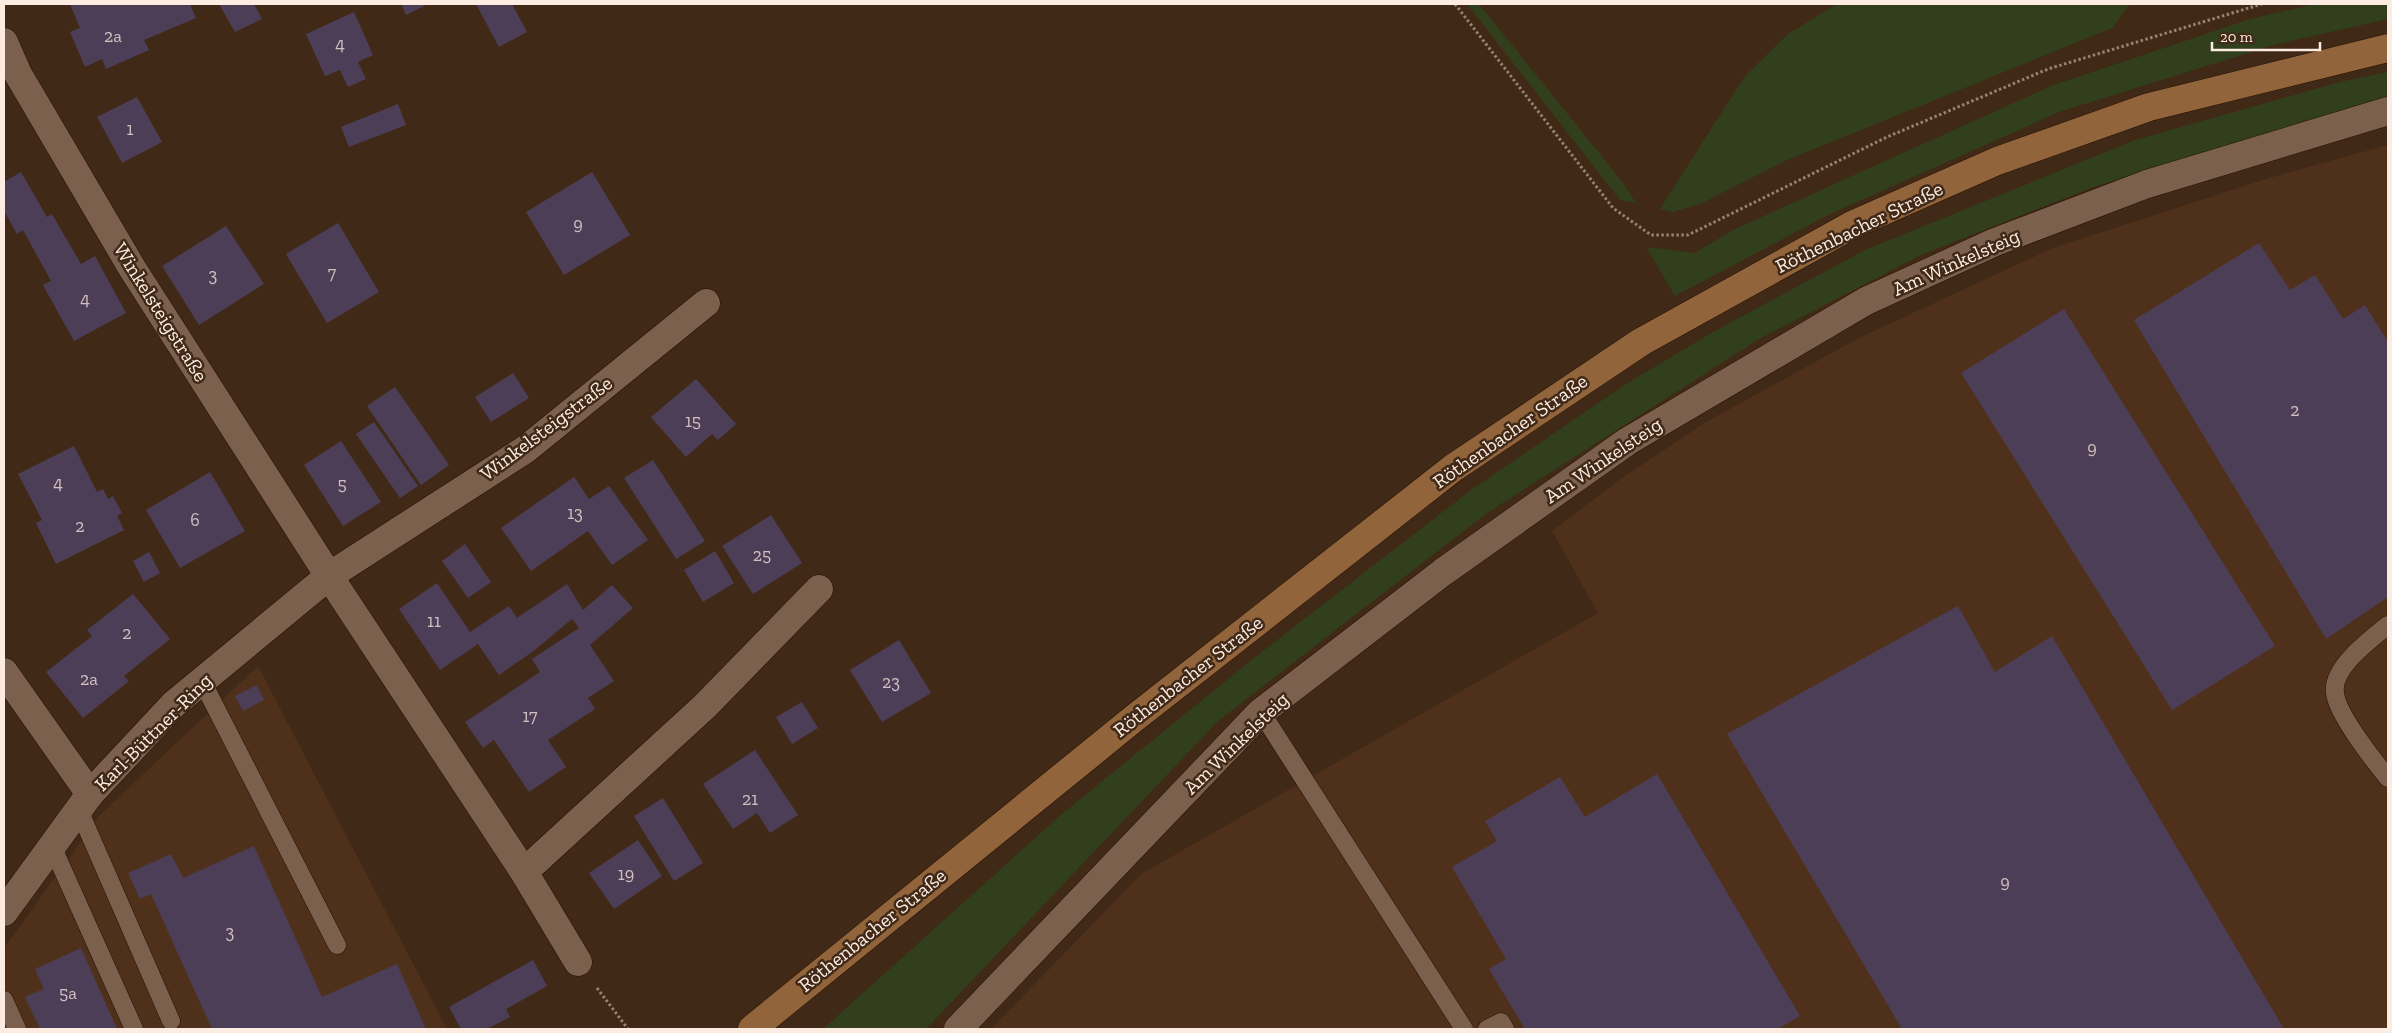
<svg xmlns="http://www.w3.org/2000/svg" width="2392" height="1033" font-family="'Zilla Slab',serif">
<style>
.built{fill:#4f311b}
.green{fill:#313f1d}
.building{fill:#4d3e57}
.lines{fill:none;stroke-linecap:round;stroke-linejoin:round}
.service-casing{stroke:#261002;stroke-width:19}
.minor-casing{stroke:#261002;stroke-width:29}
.secondary-casing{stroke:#261002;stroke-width:29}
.path{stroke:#978274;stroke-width:3;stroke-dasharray:2.5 2.5;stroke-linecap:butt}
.service{stroke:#7c604e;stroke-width:18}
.minor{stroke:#7c604e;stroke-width:28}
.secondary{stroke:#91643b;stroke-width:28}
.labels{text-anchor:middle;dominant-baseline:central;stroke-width:5;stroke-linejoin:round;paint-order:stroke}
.number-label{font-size:18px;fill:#d1c0bf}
.street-label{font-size:20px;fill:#fdece2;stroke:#412917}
</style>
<rect width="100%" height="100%" fill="#412917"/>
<g class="built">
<polygon points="2388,145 2388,1029 991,1029 1141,874 1598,613 1552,531 1622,478 1706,422 1859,338 2053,248 2269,178"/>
<polygon points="258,666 447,1029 4,1029 4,948 101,814"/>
</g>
<g class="green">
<polygon points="1467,4 1479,4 1624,184 1636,203 1620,200"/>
<polygon points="1837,4 2130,4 2112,28 1787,160 1702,203 1673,212 1660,209 1745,76 1788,34"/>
<polygon points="2315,4 2388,4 2388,19 2277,44 2059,112 1830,214 1675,296 1646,247 1695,253 1733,230 2051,86 2250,19"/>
<polygon points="2388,72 2388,98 2364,104 2093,187 1921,255 1759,339 1487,513 1218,721 926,1029 823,1029 1063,813 1254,658 1471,490 1626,384 1713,332 1865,250 2135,140 2340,82"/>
</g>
<g class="building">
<polygon points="70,4 190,4 196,18 144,40 149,50 106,69 102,59 85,67 70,32 80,28"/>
<polygon points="219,4 254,4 262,19 235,32"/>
<polygon points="401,4 428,4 406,15"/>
<polygon points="476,4 512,4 527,32 499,47"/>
<polygon points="354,12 373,55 358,62 366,79 348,87 340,70 325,76 306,34"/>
<polygon points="137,97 162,142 122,163 97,117"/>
<polygon points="398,104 406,125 349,147 341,127"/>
<polygon points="21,172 47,217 52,214 81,264 95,256 126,313 74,341 43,285 51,281 23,230 17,234 4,211 4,182"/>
<polygon points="592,172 630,235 564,275 526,212"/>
<polygon points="338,223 379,292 327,323 286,254"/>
<polygon points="226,226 264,284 199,325 162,266"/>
<polygon points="2259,243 2290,290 2315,275 2343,319 2365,305 2388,342 2388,597 2326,639 2134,320"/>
<polygon points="2064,309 2275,646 2172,710 1961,373"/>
<polygon points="513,373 529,398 491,422 475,397"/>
<polygon points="696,379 736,424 718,440 712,434 686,457 651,417"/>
<polygon points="395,387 449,465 421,485 367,406"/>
<polygon points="374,422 418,486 400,498 356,434"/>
<polygon points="341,441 381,502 343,526 304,465"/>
<polygon points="74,446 97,492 103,489 108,499 113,496 122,513 117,516 124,530 56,564 36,523 42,520 18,474"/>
<polygon points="653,460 705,541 676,559 624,478"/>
<polygon points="210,472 245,531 180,568 146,510"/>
<polygon points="574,477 589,499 609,486 648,540 612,565 588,531 531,571 501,528"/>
<polygon points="771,515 802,563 753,594 722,546"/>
<polygon points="465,544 491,582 468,598 442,561"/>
<polygon points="715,551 734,583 703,602 684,570"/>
<polygon points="149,552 160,573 144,582 133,561"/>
<polygon points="437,583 470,632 509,606 517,618 567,584 583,610 612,585 633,608 590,645 614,681 588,698 595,709 548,740 566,767 529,792 494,740 483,748 465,722 540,672 532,659 579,628 572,619 535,650 499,675 478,644 440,670 399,609"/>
<polygon points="133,594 170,639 124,676 129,681 83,718 46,672 92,636 87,630"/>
<polygon points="1958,606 1995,672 2052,636 2284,1029 1902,1029 1727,734"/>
<polygon points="899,640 931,693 882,722 850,670"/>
<polygon points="257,685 264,700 243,711 235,696"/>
<polygon points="802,702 818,728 792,744 776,717"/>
<polygon points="755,750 798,815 770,833 757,813 733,829 703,784"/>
<polygon points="1657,774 1800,1016 1778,1029 1525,1029 1489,969 1506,959 1452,867 1497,841 1485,821 1560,777 1585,817"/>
<polygon points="663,798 703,863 674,881 634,816"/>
<polygon points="638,840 662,876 614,909 589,873"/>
<polygon points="254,846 322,997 397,964 426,1029 212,1029 151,894 140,899 128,873 171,854 183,878"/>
<polygon points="81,948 117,1029 40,1029 25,997 44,989 35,969"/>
<polygon points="533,960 547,986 506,1009 510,1017 487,1029 461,1029 449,1007"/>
</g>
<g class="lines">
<g class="service-casing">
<g id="service">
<path d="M2388,625C2371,639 2331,668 2335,693C2337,714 2374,761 2388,778"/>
<polyline points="202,681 337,945"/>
<polyline points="1261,712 1464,1029"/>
<polyline points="79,810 171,1021"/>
<polyline points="52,846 134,1029"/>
<polyline points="4,1000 17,1029"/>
<polyline points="1487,1029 1501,1022 1505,1029"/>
</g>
</g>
<g class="minor-casing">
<g id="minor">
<polyline points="4,42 18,74 132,268 329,576 524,872 578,962"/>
<polyline points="4,672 90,794"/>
<polyline points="524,872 705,706 819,589"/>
<polyline points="4,912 90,794 174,704 329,576 526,449 706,303"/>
<polyline points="958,1029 1261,712 1443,572 1628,441 1866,301 1995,242 2147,184 2388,111"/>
</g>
</g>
<g class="secondary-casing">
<polyline id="secondary" points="752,1029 1132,720 1453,468 1641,342 1854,224 1997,161 2149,107 2388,48"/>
</g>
<g class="path">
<polyline points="1455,4 1613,208 1651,235 1688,235 1887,137 2048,69 2262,4"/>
<polyline points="597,988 628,1029"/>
</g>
<use href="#service" class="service"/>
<use href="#minor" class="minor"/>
<use href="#secondary" class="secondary"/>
</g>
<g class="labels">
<g class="number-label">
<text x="113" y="36">2a</text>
<text x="340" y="44">4</text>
<text x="130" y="129">1</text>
<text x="578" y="224">9</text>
<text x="332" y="273">7</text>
<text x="213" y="275">3</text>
<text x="85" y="299">4</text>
<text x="2295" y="410">2</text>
<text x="693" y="421">15</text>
<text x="2092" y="448">9</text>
<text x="58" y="483">4</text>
<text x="342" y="484">5</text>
<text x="575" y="513">13</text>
<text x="195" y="520">6</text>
<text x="80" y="526">2</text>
<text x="762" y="555">25</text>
<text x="434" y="621">11</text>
<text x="127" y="633">2</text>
<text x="89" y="679">2a</text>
<text x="891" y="682">23</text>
<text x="530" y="716">17</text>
<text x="750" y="799">21</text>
<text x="626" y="874">19</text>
<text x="2005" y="882">9</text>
<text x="230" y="932">3</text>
<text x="68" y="993">5a</text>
</g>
<g class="street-label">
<text transform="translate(1859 227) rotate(-26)">Röthenbacher Straße</text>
<text transform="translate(1956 262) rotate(-24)">Am Winkelsteig</text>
<text transform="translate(161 312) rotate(58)">Winkelsteigstraße</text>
<text transform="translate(546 428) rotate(-37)">Winkelsteigstraße</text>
<text transform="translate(1510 431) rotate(-35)">Röthenbacher Straße</text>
<text transform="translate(1603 460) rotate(-34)">Am Winkelsteig</text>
<text transform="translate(1188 676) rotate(-38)">Röthenbacher Straße</text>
<text transform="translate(153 732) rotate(-45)">Karl-Büttner-Ring</text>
<text transform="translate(1236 743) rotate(-44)">Am Winkelsteig</text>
<text transform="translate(872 930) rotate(-39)">Röthenbacher Straße</text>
</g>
</g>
<rect width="2392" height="1033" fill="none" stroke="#fdece2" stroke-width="10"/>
<path d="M2212 42v8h108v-8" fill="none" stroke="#fdece2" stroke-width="2.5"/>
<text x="2220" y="42" font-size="15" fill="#fdece2" stroke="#412917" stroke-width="4" paint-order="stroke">20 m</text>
</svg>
